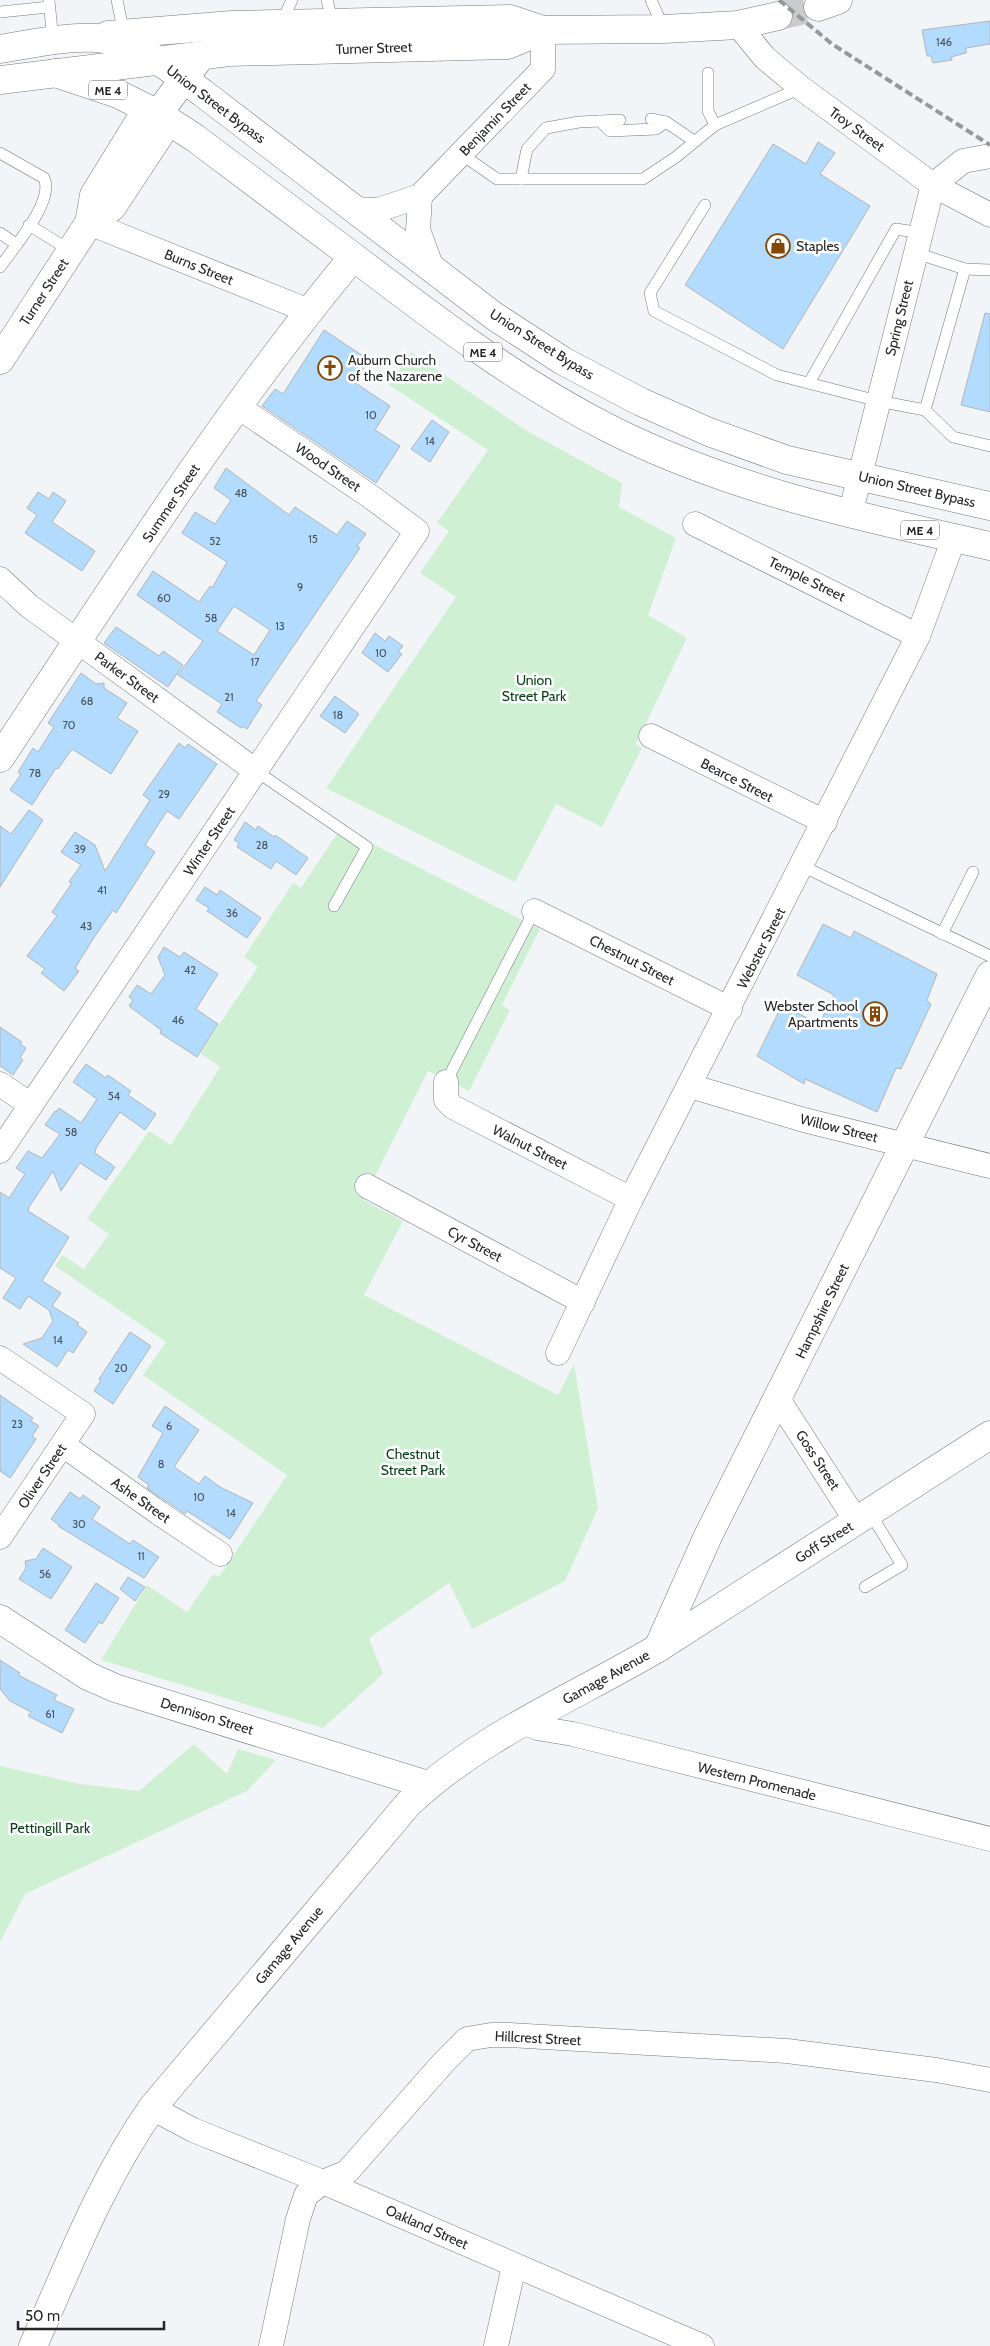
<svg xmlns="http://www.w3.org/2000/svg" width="990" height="2346" font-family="Cabin,sans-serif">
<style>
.green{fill:#d0f0d4}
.building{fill:#b3dbfd;stroke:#b3b5b8;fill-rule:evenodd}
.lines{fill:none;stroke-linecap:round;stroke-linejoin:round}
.highway-tunnel{stroke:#c9cccd;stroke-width:28;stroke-dasharray:28 14;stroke-linecap:butt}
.lane-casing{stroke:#77797b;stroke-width:12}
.street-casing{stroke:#77797b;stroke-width:25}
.secondary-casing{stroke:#77797b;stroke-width:29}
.highway-casing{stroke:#77797b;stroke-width:29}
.lane{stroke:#fff;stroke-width:11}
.street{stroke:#fff;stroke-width:24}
.secondary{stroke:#fff;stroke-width:28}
.highway{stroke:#fff;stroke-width:28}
.rail{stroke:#969899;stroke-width:4;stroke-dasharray:8 4;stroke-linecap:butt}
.labels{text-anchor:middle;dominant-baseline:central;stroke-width:5;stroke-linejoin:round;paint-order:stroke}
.number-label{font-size:11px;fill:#48535c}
.shield{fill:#fff;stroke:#666768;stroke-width:1}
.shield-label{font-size:12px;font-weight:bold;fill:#252627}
.street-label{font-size:14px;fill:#252627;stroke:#fff}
.poi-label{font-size:14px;fill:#252627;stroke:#fff;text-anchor:start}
.park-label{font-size:14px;fill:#074119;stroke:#fff}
</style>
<rect width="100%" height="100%" fill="#f2f5f7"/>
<g class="green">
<polygon points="411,352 527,431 622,483 619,507 676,538 648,615 687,638 636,744 642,748 602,827 556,804 515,882 326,788 456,597 420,573 449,531 437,523 488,450 389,385"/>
<polygon points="341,828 540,929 502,1005 510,1010 469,1091 428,1071 363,1200 403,1221 364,1295 558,1395 574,1364 598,1508 565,1581 472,1629 449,1583 369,1638 383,1674 323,1728 101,1660 147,1585 187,1612 213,1574 219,1577 287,1475 143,1375 166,1342 55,1266 62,1255 84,1269 109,1234 87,1219 149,1131 171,1145 220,1067 200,1053 258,967 244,957 293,883 301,888"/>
<polygon points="194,1744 227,1774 238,1749 276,1760 247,1791 25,1894 0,1942 0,1766 80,1784 139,1791"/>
</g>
<g class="building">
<polygon points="990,21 990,44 966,48 966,53 951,57 952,60 933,63 931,56 927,56 922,30"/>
<polygon points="818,142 835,153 820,174 870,206 783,349 685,285 773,144 806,164"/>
<polygon points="985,313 990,314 990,412 961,405"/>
<polygon points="324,330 369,360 354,382 390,406 375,430 400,446 376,483 262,406 275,389 283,394"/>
<polygon points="432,420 449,432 430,462 411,449"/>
<path d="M226,468L289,515L295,507L337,535L347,521L366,534L357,546L360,548L256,701L262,705L247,729L242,726L241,728L217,712L222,704L178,675L203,641L137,595L153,571L199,602L210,586L212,588L227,562L182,533L195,512L215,524L231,500L214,488ZM234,606L270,630L254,655L217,631Z"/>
<polygon points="38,492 49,499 53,492 66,501 52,522 95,551 82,571 25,533 37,515 27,508"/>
<polygon points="116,627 159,656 163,651 183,665 168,687 104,643"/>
<polygon points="375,633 385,641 389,636 403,646 398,652 402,654 388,672 362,653"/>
<polygon points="81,673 96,684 104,683 104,688 127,703 117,718 138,731 111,774 72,749 58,769 56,768 32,805 10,790 21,774 18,772 33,748 38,752 54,727 48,723"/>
<polygon points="335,696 359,714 345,733 320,716"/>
<polygon points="179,743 185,748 188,744 217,764 179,819 167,811 145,845 155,852 116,913 113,910 95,936 75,968 79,971 64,991 41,973 45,969 27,956 57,916 52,912 72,883 69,882 81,865 61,852 75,832 95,845 105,871 150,800 143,795"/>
<polygon points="29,810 43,820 0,887 0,826 11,834"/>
<polygon points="245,822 256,830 258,826 274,837 275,835 308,858 296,875 276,861 271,869 237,847 239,843 234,840"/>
<polygon points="205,887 217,895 220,890 261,918 247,938 207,911 209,908 196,900"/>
<polygon points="823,924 851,938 854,931 937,974 927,1000 931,1004 901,1069 896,1068 877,1112 805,1079 804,1084 757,1056 782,1005 819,1024 834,995 797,975"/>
<polygon points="164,947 180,957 184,952 218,974 196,1009 218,1024 197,1057 160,1033 161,1030 129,1006 133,1000 129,997 137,985 151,994 165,975 158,957"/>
<polygon points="0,1027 22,1042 20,1044 26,1048 20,1058 23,1060 13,1075 0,1066"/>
<polygon points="86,1064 106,1078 108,1075 131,1091 128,1095 156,1114 145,1130 120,1112 96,1148 95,1153 115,1167 106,1180 80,1163 61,1191 53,1171 29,1207 28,1211 69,1237 42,1281 61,1293 52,1306 79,1323 77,1325 87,1332 73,1353 68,1350 57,1367 23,1344 42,1338 53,1321 49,1310 28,1296 20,1309 3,1298 16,1278 0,1268 0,1192 9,1198 25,1174 16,1168 28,1151 42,1158 60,1134 45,1125 55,1111 56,1112 59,1108 81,1123 97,1099 73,1082"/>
<polygon points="130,1332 151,1346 113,1404 94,1391 101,1380 99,1379"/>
<polygon points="0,1395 33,1418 31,1421 39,1426 32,1436 36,1439 10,1478 0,1471"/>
<polygon points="165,1406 199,1430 174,1467 199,1484 205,1476 220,1487 253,1503 230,1539 187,1511 185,1514 147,1488 149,1485 138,1477 163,1433 152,1426"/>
<polygon points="70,1492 80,1499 83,1495 100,1507 92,1519 130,1544 133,1540 159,1557 144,1578 58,1526 59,1525 51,1519"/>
<polygon points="43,1548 72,1567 51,1599 19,1579 26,1568 25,1561 36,1559"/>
<polygon points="128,1577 145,1587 135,1601 120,1589"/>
<polygon points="96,1583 119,1598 102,1624 99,1622 85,1643 65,1630"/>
<polygon points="0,1660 20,1673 18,1675 57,1695 54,1700 74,1709 62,1733 28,1716 31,1712 10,1701 0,1689"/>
</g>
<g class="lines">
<polyline class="highway-tunnel" points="778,16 818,7"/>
<g class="lane-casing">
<g id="lane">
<polyline points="117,0 124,34"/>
<polyline points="327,0 333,23"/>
<polyline points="651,0 664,29"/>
<polyline points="49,1 53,40"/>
<polyline points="0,12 49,7"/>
<polyline points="281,23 292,0"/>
<polyline points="708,73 708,111 715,125"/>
<polyline points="651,119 666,122 694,141"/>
<polyline points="600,121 610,131 656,129 666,122"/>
<path d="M0,153L44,178C55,201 14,247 0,267"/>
<polyline points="461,154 497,179 643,179 676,157 715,125 801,88"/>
<polyline points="521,179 527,149 546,128 579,122 620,120"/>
<polyline points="705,205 650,293 654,311 777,375 878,401 925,410 953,437 990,446"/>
<polyline points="29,225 71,251"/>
<polyline points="0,233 16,244"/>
<polyline points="916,253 965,269 925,410"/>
<polyline points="965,269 990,270"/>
<polyline points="809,383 896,229 921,233"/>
<polyline points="256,771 367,847 334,906"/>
<polyline points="802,866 990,956"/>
<polyline points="942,934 973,872"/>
<polyline points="446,1082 534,911"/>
<polyline points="865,1587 902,1565 870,1513"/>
</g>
</g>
<g class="street-casing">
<g id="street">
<polyline points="738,25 765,58 801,88 933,185 990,215"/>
<polyline points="420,196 418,230 432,268"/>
<polyline points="353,209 378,210 420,196 543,69 543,30"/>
<polyline points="89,223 309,311"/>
<polyline points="850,515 933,185 963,161 990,156"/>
<polyline points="695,524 918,636"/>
<polyline points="0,579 29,606 256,771"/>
<polyline points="651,736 825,822"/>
<polyline points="534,911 730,1009"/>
<polyline points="446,1082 446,1100 453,1107 631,1199"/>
<polyline points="0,1084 31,1105"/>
<polyline points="690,1086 804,1120 990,1166"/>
<polyline points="0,1151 417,531 371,497 237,406"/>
<polyline points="367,1186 583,1302"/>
<polyline points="558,1353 631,1199 918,636 954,538"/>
<polyline points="0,1358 83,1414 0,1537"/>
<polyline points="778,1399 857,1522"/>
<polyline points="63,1445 159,1513 220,1554"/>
<polyline points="524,1722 537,1728 573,1734 990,1839"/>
<polyline points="152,2108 193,2130 323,2182 702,2346"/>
<polyline points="271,2346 298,2219 306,2195 323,2182 347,2172 443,2063 467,2039 491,2035 509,2035 787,2051 936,2070 990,2080"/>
<polyline points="496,2346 514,2266"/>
</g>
</g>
<g class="secondary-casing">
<g id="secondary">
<polyline points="89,223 112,207 155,142 160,134 158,114"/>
<polyline points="0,360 89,223 94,195 139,122 158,114 198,60"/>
<path d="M0,758C113,588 223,414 353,257"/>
<polyline points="0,1619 88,1676 115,1688 428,1785"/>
<polyline points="658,1648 708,1536 990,975"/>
<path d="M33,2346C69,2265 101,2181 152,2108L408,1804C480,1736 573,1698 658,1648L990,1435"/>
</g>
</g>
<g class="highway-casing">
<g id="highway">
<polyline points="818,7 838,0"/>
<polyline points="108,35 232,25 510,19 543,30 664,29 738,25 778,16"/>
<path d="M0,49C31,44 65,36 96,38C138,41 172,70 204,94L494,316L563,361L641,402L709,432L787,460L990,506"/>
<path d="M55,73L118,94L158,114L195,138C249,178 302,218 355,258C436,320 518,382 608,428C728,489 860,517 990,546"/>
<polyline points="0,80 229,52 508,45 543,30"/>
</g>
</g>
<use href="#lane" class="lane"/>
<use href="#street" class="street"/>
<use href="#secondary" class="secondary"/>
<use href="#highway" class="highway"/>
<polyline class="rail" points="779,0 832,44 990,145"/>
</g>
<defs>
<g id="shop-ring" transform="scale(1.25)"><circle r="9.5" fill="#fff" stroke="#854804" stroke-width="1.5"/><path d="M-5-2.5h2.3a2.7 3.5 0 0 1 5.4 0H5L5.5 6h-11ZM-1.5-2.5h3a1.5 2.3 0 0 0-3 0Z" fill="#854804"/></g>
<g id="church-ring" transform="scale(1.25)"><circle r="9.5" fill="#fff" stroke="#854804" stroke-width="1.5"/><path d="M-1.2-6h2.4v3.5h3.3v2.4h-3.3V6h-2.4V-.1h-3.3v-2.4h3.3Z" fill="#854804"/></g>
<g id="building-ring" transform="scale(1.25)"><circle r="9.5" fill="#fff" stroke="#854804" stroke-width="1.5"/><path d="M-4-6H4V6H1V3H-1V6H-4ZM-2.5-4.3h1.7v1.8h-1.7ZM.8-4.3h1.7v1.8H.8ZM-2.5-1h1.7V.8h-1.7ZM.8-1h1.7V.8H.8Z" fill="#854804"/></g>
</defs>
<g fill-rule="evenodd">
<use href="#shop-ring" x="778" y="246"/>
<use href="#church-ring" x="330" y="368"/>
<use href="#building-ring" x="875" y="1014"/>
</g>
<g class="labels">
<g class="number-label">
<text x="944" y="42">146</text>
<text x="371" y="415">10</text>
<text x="430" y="441">14</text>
<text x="241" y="493">48</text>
<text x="313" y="539">15</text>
<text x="215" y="541">52</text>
<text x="300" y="587">9</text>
<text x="164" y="598">60</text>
<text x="211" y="618">58</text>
<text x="280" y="626">13</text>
<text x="381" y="653">10</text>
<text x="255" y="662">17</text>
<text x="229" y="697">21</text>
<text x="87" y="701">68</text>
<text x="338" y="715">18</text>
<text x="69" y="725">70</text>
<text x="35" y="773">78</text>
<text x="164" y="794">29</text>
<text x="262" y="845">28</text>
<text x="80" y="849">39</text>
<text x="102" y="890">41</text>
<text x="232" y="913">36</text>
<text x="86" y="926">43</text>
<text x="190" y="970">42</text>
<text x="178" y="1020">46</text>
<text x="114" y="1096">54</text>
<text x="71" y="1132">58</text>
<text x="58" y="1340">14</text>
<text x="121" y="1368">20</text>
<text x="17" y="1424">23</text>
<text x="169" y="1426">6</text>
<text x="161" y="1464">8</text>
<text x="199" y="1497">10</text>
<text x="231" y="1513">14</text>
<text x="79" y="1524">30</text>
<text x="141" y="1556">11</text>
<text x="45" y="1574">56</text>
<text x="50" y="1714">61</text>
</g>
<g class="shield">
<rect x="89" y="80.5" width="38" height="19" rx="4"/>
<rect x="464" y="342.5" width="38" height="19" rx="4"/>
<rect x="901" y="520.5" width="38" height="19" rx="4"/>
</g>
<g class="shield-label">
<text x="108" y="90">ME 4</text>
<text x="483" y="352">ME 4</text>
<text x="920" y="530">ME 4</text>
</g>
<g class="street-label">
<text transform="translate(374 48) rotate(-2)">Turner Street</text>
<text transform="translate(216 104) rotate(37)">Union Street Bypass</text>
<text transform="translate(495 119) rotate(-46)">Benjamin Street</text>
<text transform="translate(857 129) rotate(36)">Troy Street</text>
<text transform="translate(199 267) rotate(22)">Burns Street</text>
<text transform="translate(44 292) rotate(-57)">Turner Street</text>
<text transform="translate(899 318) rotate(-76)">Spring Street</text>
<text transform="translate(542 344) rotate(32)">Union Street Bypass</text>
<text transform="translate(328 467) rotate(34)">Wood Street</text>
<text transform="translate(917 489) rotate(13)">Union Street Bypass</text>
<text transform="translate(171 503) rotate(-56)">Summer Street</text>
<text transform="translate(807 579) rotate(26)">Temple Street</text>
<text transform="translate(127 677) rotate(36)">Parker Street</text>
<text transform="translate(737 780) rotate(27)">Bearce Street</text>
<text transform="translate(209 841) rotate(-56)">Winter Street</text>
<text transform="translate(761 948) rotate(-63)">Webster Street</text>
<text transform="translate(632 960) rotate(27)">Chestnut Street</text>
<text transform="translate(839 1128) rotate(14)">Willow Street</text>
<text transform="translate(530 1147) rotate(27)">Walnut Street</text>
<text transform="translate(475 1244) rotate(28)">Cyr Street</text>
<text transform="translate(822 1311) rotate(-64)">Hampshire Street</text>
<text transform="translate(818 1460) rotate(57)">Goss Street</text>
<text transform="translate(42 1476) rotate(-56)">Oliver Street</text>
<text transform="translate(141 1500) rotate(35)">Ashe Street</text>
<text transform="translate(824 1542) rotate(-32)">Goff Street</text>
<text transform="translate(606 1677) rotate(-29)">Gamage Avenue</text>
<text transform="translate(207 1716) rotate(17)">Dennison Street</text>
<text transform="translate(757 1781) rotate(14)">Western Promenade</text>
<text transform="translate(289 1945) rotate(-50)">Gamage Avenue</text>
<text transform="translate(538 2038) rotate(3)">Hillcrest Street</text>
<text transform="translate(427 2227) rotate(24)">Oakland Street</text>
</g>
<g class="poi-label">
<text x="796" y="246">Staples</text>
<text x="348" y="360">Auburn Church<tspan x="348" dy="16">of the Nazarene</tspan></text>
<text x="858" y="1006" text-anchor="end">Webster School<tspan x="858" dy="16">Apartments</tspan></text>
</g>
<g class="park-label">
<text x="534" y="680">Union<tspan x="534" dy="16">Street Park</tspan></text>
<text x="413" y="1454">Chestnut<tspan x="413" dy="16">Street Park</tspan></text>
<text x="50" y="1828">Pettingill Park</text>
</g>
</g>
<path d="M18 2321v8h146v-8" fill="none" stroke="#252627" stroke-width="2.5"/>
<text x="25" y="2321" font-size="15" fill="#252627" stroke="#ffffff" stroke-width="4" paint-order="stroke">50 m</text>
</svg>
